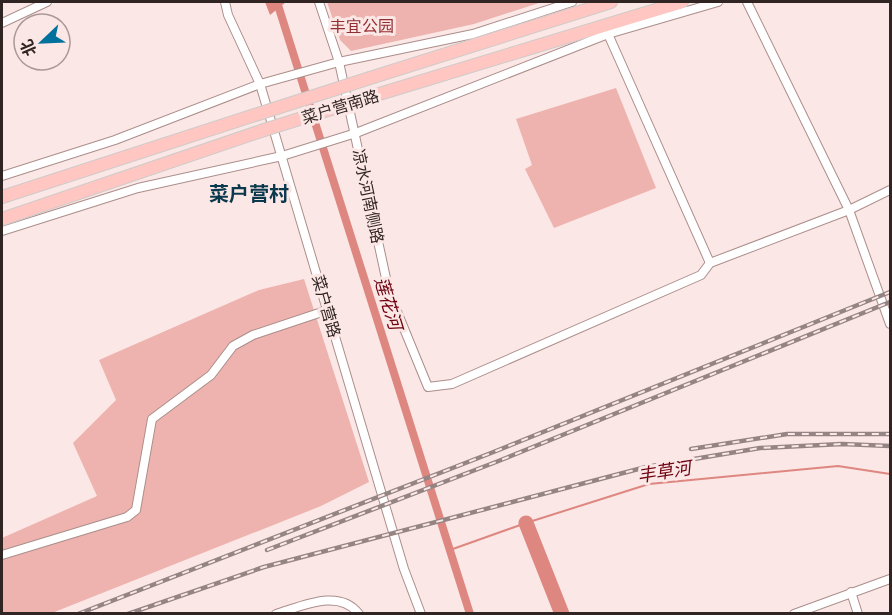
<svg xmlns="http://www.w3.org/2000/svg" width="892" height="615" font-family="'Exo 2','Noto Sans SC',sans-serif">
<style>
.green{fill:#eeb3ae}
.water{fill:#de8781}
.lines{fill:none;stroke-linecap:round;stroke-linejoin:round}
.stream{stroke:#de8781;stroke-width:2}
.canal{stroke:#de8781;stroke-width:8}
.river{stroke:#de8781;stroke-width:15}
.minor-casing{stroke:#ab8e8b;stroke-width:10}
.highway-casing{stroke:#cecbca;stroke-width:14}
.minor{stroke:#fff;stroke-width:8}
.highway{stroke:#ffc6c2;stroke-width:12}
.rail-casing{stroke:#948483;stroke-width:4.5}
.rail{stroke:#fbe7e5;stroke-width:2;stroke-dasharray:7;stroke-linecap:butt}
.highway-bridge-casing{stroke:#cecbca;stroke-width:14;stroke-linecap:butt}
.highway-bridge{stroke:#ffc6c2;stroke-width:12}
.labels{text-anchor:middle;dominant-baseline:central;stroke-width:6;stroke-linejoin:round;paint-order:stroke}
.park-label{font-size:16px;fill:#942d2f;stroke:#fbe7e5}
.street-label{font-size:16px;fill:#312524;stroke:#fbe7e5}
.water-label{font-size:18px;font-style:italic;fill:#6e000f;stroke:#fbe7e5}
.quarter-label{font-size:20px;font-weight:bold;fill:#0a384d;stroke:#fbe7e5}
</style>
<rect width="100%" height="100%" fill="#fbe7e5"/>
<g class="green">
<polygon points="327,2 542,2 474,24 351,51 340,40"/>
<polygon points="616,88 656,188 554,228 525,169 532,165 516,119"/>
<polygon points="304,279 369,482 321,506 52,613 2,613 2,538 97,496 73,443 116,400 99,360 259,290"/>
</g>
<polygon class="water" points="265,2 286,2 270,15"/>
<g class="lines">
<polyline class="stream" points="450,550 526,523 649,484 838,466 890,474"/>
<polyline class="canal" points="277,2 470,614"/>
<polyline class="river" points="526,523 562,614"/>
<g class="minor-casing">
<g id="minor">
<polyline points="225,2 228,15 260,84 404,569 421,614"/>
<polyline points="319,2 339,62 389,292 428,387 452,384 701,275 710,263 849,210 890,190"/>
<polyline points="747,2 849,210 890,324"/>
<polyline points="2,23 47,2"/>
<polyline points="608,34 710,263"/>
<polyline points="2,176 115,140 260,84 339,62 473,34 572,2"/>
<polyline points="2,231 138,188 282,156 356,133 608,34 718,2"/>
<polyline points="2,555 127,517 136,510 152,419 211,375 233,346 253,335 328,310"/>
<polyline points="851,592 858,614"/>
<path d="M276,614C303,606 339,588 359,614"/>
<polyline points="794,614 890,579"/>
</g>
</g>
<g class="highway-casing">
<g id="highway">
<polyline points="370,78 611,2"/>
<polyline points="376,95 682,2"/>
<polyline points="2,197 258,114"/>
<polyline points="2,219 264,130"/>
</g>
</g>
<use href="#minor" class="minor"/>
<use href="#highway" class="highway"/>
<g class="rail-casing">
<g id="rail">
<polyline points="691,449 787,434 890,434"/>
<polyline points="267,550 496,462 890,302"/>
<polyline points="78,614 491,453 890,292"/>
<polyline points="128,614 264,567 646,467 760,448 842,444 890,446"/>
</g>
</g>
<use href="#rail" class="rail"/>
<g class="highway-bridge-casing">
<g id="highway-bridge">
<polyline points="258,114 370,78"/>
<polyline points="264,130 376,95"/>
</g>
</g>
<use href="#highway-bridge" class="highway-bridge"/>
</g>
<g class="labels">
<g class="park-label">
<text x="362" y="25">丰宜公园</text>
</g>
<g class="street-label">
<text transform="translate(340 106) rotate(-17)">菜户营南路</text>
<text transform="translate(369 196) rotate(78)">凉水河南侧路</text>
<text transform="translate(327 306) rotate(74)">菜户营路</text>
</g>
<g class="water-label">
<text transform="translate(389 303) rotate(73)">莲花河</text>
<text transform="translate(664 471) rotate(-9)">丰草河</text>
</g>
<g class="quarter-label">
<text x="249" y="193">菜户营村</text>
</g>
</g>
<rect width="892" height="615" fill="none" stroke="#312524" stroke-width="6"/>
<g transform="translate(42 42) rotate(247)"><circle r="28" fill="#fbe7e5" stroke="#aa9998" stroke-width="1.5"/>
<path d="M0-4.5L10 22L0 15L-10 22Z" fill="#01729d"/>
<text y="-9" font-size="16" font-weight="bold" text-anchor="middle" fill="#312524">北</text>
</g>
</svg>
